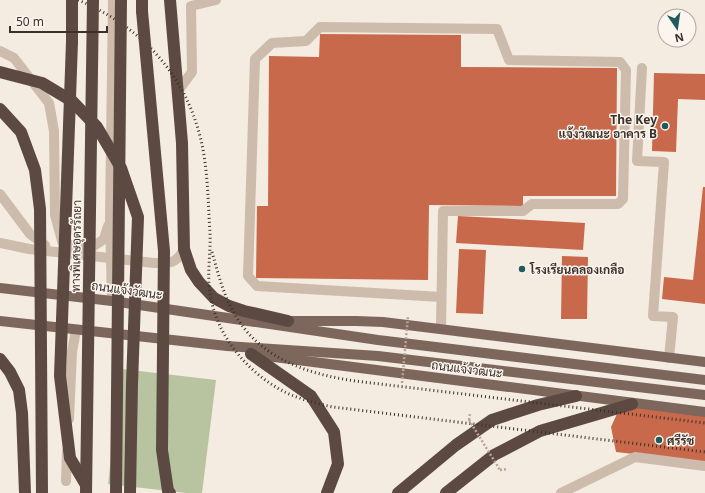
<svg xmlns="http://www.w3.org/2000/svg" width="705" height="493" font-family="'Noto Sans',Sarabun,sans-serif">
<style>
.green{fill:#b8c4a0}
.building{fill:#c8694b}
.lines{fill:none;stroke-linecap:round;stroke-linejoin:round}
.path{stroke:#b9a596;stroke-width:2.5;stroke-dasharray:2 2;stroke-linecap:butt}
.minor{stroke:#cdbbac;stroke-width:10}
.major{stroke:#7d675c;stroke-width:10}
.highway{stroke:#5c4a42;stroke-width:12}
.rail{stroke:#3b302b;stroke-width:3;stroke-dasharray:1 3;stroke-linecap:butt}
.path-bridge{stroke:#b9a596;stroke-width:2.5;stroke-dasharray:2 2;stroke-linecap:butt}
.highway-bridge{stroke:#5c4a42;stroke-width:12}
.poi-dot{fill:#1f5a5e;stroke:#fbf5ee;stroke-width:1.5}
.labels{text-anchor:middle;dominant-baseline:central;stroke-width:3;stroke-linejoin:round;paint-order:stroke}
.poi-label{font-size:12px;font-weight:bold;fill:#3b302b;stroke:#fbf5ee;text-anchor:start}
.street-label{font-size:12px;fill:#3b302b;stroke:#fbf5ee}
</style>
<rect width="100%" height="100%" fill="#f4ebe1"/>
<polygon class="green" points="122,369 216,380 202,493 186,493 108,484"/>
<g class="building">
<polygon points="320,34 461,35 461,67 617,68 616,196 523,196 523,206 429,205 428,280 256,278 257,206 268,206 269,56 319,57"/>
<polygon points="654,73 705,74 705,100 678,99 676,152 652,151"/>
<polygon points="703,187 705,187 705,304 662,299 664,277 693,280"/>
<polygon points="458,216 585,223 583,250 456,243"/>
<polygon points="459,249 486,250 483,314 456,313"/>
<polygon points="562,256 588,257 587,319 561,319"/>
<polygon points="621,405 705,415 705,462 616,452 611,427"/>
</g>
<g class="lines">
<g class="path">
<polyline points="469,420 470,413"/>
<polyline points="500,470 507,469"/>
</g>
<g class="minor">
<polyline points="0,51 14,58 49,103 54,131 55,215 62,241 78,248 91,248 104,239 108,226"/>
<polyline points="642,68 637,161 664,162 653,316 673,317 669,358"/>
<polyline points="178,91 192,72 191,6 216,0"/>
<polyline points="0,194 30,234 45,245"/>
<path d="M0,243L29,249L154,263C170,263 176,264 184,249"/>
<polyline points="112,301 110,218 113,0"/>
<polyline points="441,329 443,211 523,211 532,204 618,204 623,199 626,70 620,62 509,60 497,29 320,27 306,41 272,43 255,59 248,276 257,286 441,297"/>
<polyline points="69,419 72,352 76,330"/>
<polyline points="66,481 67,451"/>
<polyline points="561,493 635,457 705,466"/>
</g>
<g class="major">
<polyline points="0,288 112,301 378,340 705,380"/>
<polyline points="0,321 227,346 378,356 705,395"/>
<polyline points="286,321 356,321 383,322 705,362"/>
<polyline points="251,354 705,412"/>
</g>
<g class="highway">
<polyline points="142,0 142,11"/>
<polyline points="170,0 182,143 184,249 191,270 199,282 214,298 229,306 244,311 288,321"/>
<polyline points="72,42 72,0"/>
<polyline points="251,354 311,396 334,432 338,464 327,493"/>
<polyline points="0,359 10,372 19,390 22,413 25,493"/>
<polyline points="398,493 456,445 492,420 538,405 576,396"/>
<polyline points="446,493 494,455 540,431 632,404"/>
</g>
<g class="rail">
<path d="M78,0C140,26 185,73 201,140C208,170 208,202 210,233C211,255 206,277 211,299C219,340 252,377 289,394C303,400 318,404 333,407L705,452"/>
<path d="M212,252C218,273 223,294 234,313C259,358 307,374 355,381L705,423"/>
</g>
<g class="path-bridge">
<polyline points="402,383 408,316"/>
<polyline points="469,420 500,470"/>
</g>
<g class="highway-bridge">
<polyline points="142,11 164,251 162,450 168,491 170,493"/>
<polyline points="72,42 60,376 70,458 86,485"/>
<polyline points="0,72 42,83 72,101 97,127 121,168 138,217 132,384 130,493"/>
<polyline points="0,109 21,132 35,170 40,209 42,493"/>
<polyline points="86,493 93,0"/>
<polyline points="116,493 121,0"/>
</g>
</g>
<g class="poi-dot">
<circle cx="665" cy="126" r="4"/>
<circle cx="522" cy="269" r="4"/>
<circle cx="659" cy="440" r="4"/>
</g>
<g class="labels">
<g class="poi-label">
<text x="657" y="119" text-anchor="end">The Key<tspan x="657" dy="14">แจ้งวัฒนะ อาคาร B</tspan></text>
<text x="530" y="269">โรงเรียนคลองเกลือ</text>
<text x="667" y="440">ศรีรัช</text>
</g>
<g class="street-label">
<text transform="translate(76 246) rotate(-89)">ทางพิเศษอุดรรัถยา</text>
<text transform="translate(127 290) rotate(8)">ถนนแจ้งวัฒนะ</text>
<text transform="translate(467 369) rotate(7)">ถนนแจ้งวัฒนะ</text>
</g>
</g>
<g transform="translate(677 28) rotate(167)"><circle r="19" fill="#fbf5ee" stroke="#aea6a0"/>
<path d="M0-3L7 15L0 10L-7 15Z" fill="#1f5a5e"/>
<text y="-6" font-size="11" font-weight="bold" text-anchor="middle" fill="#3b302b">N</text>
</g>
<path d="M10 26v6h97v-6" fill="none" stroke="#3b302b" stroke-width="2"/>
<text x="16" y="26" font-size="12" fill="#3b302b" stroke="#fbf5ee" stroke-width="3" paint-order="stroke">50 m</text>
</svg>
